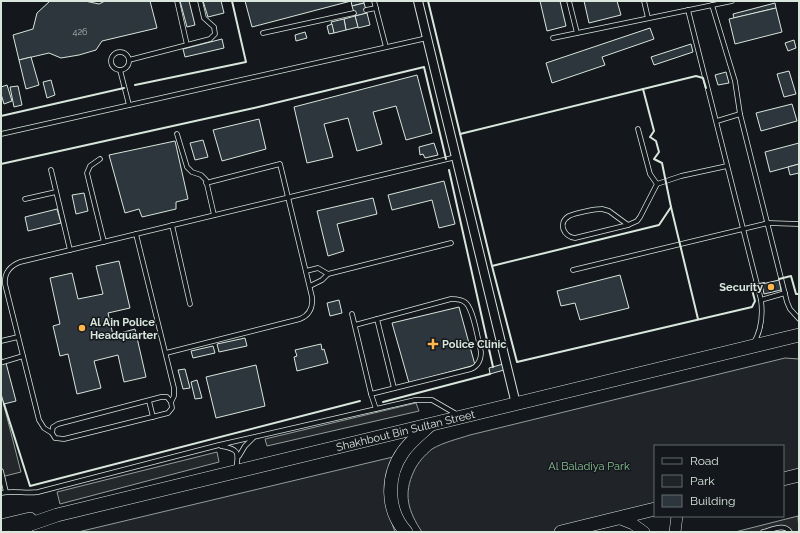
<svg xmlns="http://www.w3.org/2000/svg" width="800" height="533" font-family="Raleway,sans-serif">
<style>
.green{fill:#202428;stroke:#939e99}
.parking{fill:#24282b;stroke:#939e99}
.building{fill:#2c363c;stroke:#d8e6dc}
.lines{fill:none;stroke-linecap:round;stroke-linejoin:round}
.service-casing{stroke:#d8e6dc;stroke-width:5.5}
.minor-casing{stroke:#d8e6dc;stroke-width:10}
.secondary-casing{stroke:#d8e6dc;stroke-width:12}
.primary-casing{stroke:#d8e6dc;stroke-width:14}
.service{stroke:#14181c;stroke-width:4}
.minor{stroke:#14181c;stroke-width:8}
.secondary{stroke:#14181c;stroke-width:11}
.primary{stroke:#14181c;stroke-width:13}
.wall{stroke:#d8e6dc;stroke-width:2}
.poi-dot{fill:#ffb74d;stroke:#14181c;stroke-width:1.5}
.labels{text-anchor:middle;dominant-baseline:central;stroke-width:3;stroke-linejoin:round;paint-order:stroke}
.number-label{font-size:9px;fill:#adbab4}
.poi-label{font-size:11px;font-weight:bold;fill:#d8e6dc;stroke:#14181c;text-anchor:start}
.street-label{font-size:11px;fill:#d8e6dc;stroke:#14181c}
.park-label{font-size:11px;fill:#8ac095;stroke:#14181c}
</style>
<rect width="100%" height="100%" fill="#14181c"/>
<g class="green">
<path d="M785,358L799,359V474L783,478V446H655V509L558,532H422C408,511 403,494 414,471C418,462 425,455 432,449C444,442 458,439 470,435Z"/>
<polygon points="397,456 389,515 395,532 78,532"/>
</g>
<g class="parking">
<polygon points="1,394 21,472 1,477"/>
<polygon points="416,403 419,411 267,446 265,439"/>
<polygon points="217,452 219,462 60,504 57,492"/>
<polygon points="798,516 799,532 735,532"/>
</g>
<g class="building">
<polygon points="50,1 85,1 99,4 105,1 150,1 157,28 102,41 96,50 79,55 61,58 49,53 19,60 13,35 33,29 37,13"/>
<polygon points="180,1 189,1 195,25 187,27"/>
<polygon points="203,1 221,1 224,13 208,17"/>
<polygon points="245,1 364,1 364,3 352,6 351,1 252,27"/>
<polygon points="540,1 560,1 566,26 547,31"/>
<polygon points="584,1 617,1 621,15 589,23"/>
<polygon points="364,3 367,13 355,16 352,6"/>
<polygon points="775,3 776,8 734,18 733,14"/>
<polygon points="776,8 782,32 735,44 729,19"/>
<polygon points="367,13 370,25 358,28 355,16"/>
<polygon points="355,16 358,27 346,30 344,19"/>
<polygon points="344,19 346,30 334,33 331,22"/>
<polygon points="332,24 334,33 329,34 327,26"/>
<polygon points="650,28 654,39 602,57 605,65 552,83 546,63"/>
<polygon points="305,32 307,38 296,41 295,35"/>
<polygon points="222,39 224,48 185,57 183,49"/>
<polygon points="794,40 796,48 788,51 785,43"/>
<polygon points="691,44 693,52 654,65 651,57"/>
<polygon points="31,57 39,85 26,89 19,60"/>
<polygon points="789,71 796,94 784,97 777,74"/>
<polygon points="726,72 729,83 718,85 715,75"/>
<polygon points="417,75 432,133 406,140 396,106 373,112 382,144 357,151 348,118 324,124 333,157 307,163 294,107"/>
<polygon points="51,80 55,95 47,98 43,82"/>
<polygon points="7,85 12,101 4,104 1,94 1,87"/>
<polygon points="18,86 22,105 14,107 10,87"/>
<polygon points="792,104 797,121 761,131 756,113"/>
<polygon points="259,119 266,149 222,161 213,130"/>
<polygon points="203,140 208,157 195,160 190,143"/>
<polygon points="175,141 188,199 176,202 176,209 142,217 139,209 125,213 109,155"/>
<polygon points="434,143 438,155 425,158 423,154 420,155 419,147"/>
<polygon points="799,143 799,164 770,172 765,152"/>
<polygon points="799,164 799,173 790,175 788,167"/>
<polygon points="444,181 455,224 439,228 432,200 392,210 388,195"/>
<polygon points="84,193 88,211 76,214 72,195"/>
<polygon points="373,198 377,214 337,224 344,251 328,256 317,211"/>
<polygon points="57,209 61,223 28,231 25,217"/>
<polygon points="119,261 130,308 108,313 113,335 135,329 146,377 124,382 118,355 94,361 101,388 77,394 68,354 60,356 53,326 60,324 50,278 72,273 78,299 103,294 96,266"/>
<polygon points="620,275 629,308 580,320 575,303 561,306 557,291"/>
<polygon points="779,280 781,290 764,294 762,284"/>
<polygon points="339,300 342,313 330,316 327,303"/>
<polygon points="459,307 475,365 409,383 392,323"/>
<polygon points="245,338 247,346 219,352 217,344"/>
<polygon points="321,344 322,350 324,349 328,363 297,371 294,357 297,356 295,350"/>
<polygon points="213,346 215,353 193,358 191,351"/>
<polygon points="1,355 3,364 6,363 16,401 4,404 1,394"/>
<polygon points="503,364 504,370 490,374 489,368"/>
<polygon points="256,365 265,406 216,418 206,377"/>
<polygon points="185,369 190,388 183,389 178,370"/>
<polygon points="197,380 202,398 195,399 191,382"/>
</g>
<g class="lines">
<g class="service-casing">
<g id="service">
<polyline points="177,1 187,45 210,39 215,34 214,27 204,18 200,1"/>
<polyline points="374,1 386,47"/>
<polyline points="569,1 577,33"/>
<polyline points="644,1 648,18"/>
<polyline points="712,5 735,81 740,114 787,302 790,309 799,319"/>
<polyline points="366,10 376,8"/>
<path d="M688,10L761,300C763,316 762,330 753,344"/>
<polyline points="263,33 354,13"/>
<polyline points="553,38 732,1"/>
<circle cx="120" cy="61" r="9"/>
<polyline points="129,60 187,45"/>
<polyline points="120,70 129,105"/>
<polyline points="717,121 740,114"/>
<polyline points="638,129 650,174 657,184 681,176 727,166"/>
<polyline points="1,134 427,38"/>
<polyline points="177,134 187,167 192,172 201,175 206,180 214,215"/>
<polyline points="100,159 90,166 87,173 104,242"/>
<polyline points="51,170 70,250"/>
<polyline points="25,199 56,192"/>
<path d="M602,209L609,211L628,225L575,238C564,237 557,223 569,216C575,213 595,209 602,209Z"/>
<polyline points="172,225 190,304"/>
<polyline points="628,225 637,221 640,217 657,184"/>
<polyline points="136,234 174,388 174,396 171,402"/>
<polyline points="573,270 768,223 799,224"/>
<polyline points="306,271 318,268 328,274"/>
<polyline points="310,286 322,280 328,274 451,243"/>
<polyline points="761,300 785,293"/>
<path d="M352,314L371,394L471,369C478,366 481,360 481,352C478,340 474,311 466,303C462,299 456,299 451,299L355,325"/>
<polyline points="377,319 394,388"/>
<polyline points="1,341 18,337"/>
<path d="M166,353L300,319C310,315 313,307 312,297L280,164L206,183"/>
<polyline points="3,362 23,356"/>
<polyline points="371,394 376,409"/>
<polygon points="161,397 167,397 171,402 172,408 168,413 64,439 55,438 52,433 53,427 58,424"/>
<polyline points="149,401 153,417"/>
<path d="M52,433L44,428L39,420L5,284C4,273 10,266 20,262L456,157"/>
<path d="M221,446C239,449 239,452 236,469"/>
<polyline points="239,456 245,446 253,438"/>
<polyline points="1,471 6,492"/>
<path d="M1,493C14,490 26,494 38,492L219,445L415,400H432L458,415"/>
<path d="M763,532C772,530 784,523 790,532"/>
</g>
</g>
<g class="minor-casing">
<polyline id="minor" points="418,1 516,404"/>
</g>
<g class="secondary-casing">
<g id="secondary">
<polyline points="618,518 633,524 644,532"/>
<polyline points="675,532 677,516"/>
</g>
</g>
<g class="primary-casing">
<g id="primary">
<polyline points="783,479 799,475"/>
<polyline points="1,526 30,519"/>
<path id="s1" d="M15,532L31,524L57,515L799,335"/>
<path d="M406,532C386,510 386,476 403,452C410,442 420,434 429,426"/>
<polyline points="561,532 655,509"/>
</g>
</g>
<use href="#service" class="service"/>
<use href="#minor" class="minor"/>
<use href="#secondary" class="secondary"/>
<use href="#primary" class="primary"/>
<g class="wall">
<polyline points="428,1 492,266 517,362 752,307 755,301 751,286 764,283"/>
<polyline points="135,85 246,62 232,1"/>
<polyline points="1,116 124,88"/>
<polyline points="460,134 696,76 703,78 706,88"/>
<polyline points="1,164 254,108 424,67 446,159"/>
<polyline points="449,170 493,367"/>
<polyline points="671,207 698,319"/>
<polyline points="492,266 659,225 671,207 662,163 654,159 659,152 656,141 650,137 654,131 643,89"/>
<polyline points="779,279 791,276 796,294 799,294"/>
<polyline points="383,402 490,374"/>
<polyline points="4,404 30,486 360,401"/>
</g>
</g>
<g class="poi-dot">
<circle cx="771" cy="287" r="4"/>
<circle cx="82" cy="328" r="4"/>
<path d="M431 338h4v4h4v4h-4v4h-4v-4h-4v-4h4z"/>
</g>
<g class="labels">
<g class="number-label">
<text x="80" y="32">426</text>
</g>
<g class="poi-label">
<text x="763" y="287" text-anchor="end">Security</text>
<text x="90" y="322">Al Ain Police<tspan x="90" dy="13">Headquarter</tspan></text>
<text x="442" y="344">Police Clinic</text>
</g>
<g class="street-label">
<text stroke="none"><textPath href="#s1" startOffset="404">Shakhbout Bin Sultan Street</textPath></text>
</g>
<g class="park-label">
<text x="589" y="466">Al Baladiya Park</text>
</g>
</g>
<rect width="800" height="533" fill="none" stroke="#d8e6dc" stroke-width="4"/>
<rect x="654" y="445" width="130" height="72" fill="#14181c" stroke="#626a69"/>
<rect x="662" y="458" width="20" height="6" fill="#14181c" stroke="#626a69"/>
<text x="690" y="465" font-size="12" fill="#d8e6dc">Road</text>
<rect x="662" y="475" width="20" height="12" fill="#202428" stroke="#626a69"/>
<text x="690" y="485" font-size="12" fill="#d8e6dc">Park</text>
<rect x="662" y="495" width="20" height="12" fill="#2c363c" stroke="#626a69"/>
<text x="690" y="505" font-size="12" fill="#d8e6dc">Building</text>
</svg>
